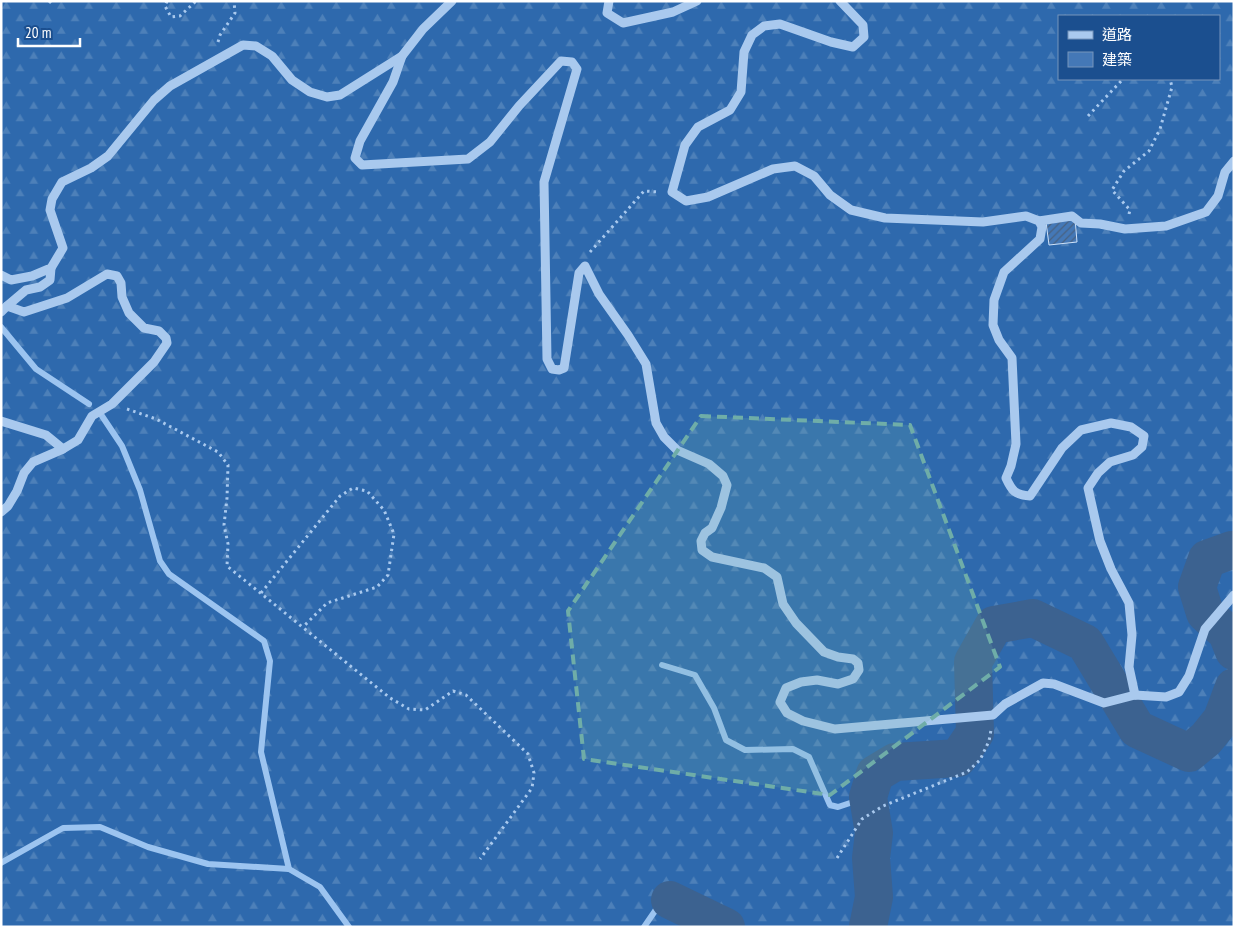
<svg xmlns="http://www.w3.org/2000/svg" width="1235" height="928" font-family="'PT Sans Narrow','Noto Sans TC',sans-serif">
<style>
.forest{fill:url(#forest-firs);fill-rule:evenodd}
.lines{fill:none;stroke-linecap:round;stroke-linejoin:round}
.stream{stroke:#9cc4f0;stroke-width:6}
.river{stroke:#3c6290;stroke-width:38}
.building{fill:url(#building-hatch);stroke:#cfe3fa}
.path{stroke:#a9c9ee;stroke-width:3;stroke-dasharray:2.5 4;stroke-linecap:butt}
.minor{stroke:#a9c9ee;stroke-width:9}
.marked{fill:#6fada8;fill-opacity:0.2;stroke:#6fada8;stroke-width:4;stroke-dasharray:10 6;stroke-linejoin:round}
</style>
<defs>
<pattern id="forest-firs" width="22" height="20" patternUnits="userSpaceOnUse" patternTransform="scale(1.25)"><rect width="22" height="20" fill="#2e69ad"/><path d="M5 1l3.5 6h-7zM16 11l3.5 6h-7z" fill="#4d80b9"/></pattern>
<pattern id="building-hatch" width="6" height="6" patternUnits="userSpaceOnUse" patternTransform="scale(1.25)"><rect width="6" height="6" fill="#4478b7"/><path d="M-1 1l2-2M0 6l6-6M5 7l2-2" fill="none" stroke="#486282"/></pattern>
</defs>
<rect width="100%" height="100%" fill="#1b4f8f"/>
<path class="forest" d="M1,1H1234V927H1ZM1059,16H1219V79H1059Z"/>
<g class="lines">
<g class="stream">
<polyline points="1,327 36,369 89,404"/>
<polyline points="102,416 122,446 140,490 160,561 169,574 264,641 270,661 261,752 289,869"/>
<polyline points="662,665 695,675 714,708 726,740 745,750 793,749 809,757 830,805 838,807 868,797"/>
<polyline points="1,863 63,828 100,827 148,847 208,864 289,869 320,887 349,927"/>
<polyline points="644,927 655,911 670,900"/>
</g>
<g class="river">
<polyline points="1234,550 1232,550 1207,559 1197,587 1205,613 1227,633 1234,651"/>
<polyline points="670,900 726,927"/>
<polyline points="868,927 874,897 871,858 874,833 868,797 875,774 895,762 958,758 975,733 973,662 994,625 1033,618 1085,643 1137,729 1189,753 1206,739 1222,719 1234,687"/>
</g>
</g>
<polygon class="building" points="1075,218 1077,242 1049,245 1046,222"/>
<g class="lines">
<g class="path">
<polyline points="167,1 165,6 171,17 180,16 196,1"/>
<polyline points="49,3 51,1"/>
<polyline points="218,42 220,35 235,13 234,1"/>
<polyline points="1088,116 1123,79"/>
<polyline points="1129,214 1130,210 1112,190 1124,171 1149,151 1160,129 1172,87 1170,79"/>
<polyline points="590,252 644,191 659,192"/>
<polyline points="127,409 156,419 218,452 228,465 227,498 224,525 228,544 227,566 390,698 409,709 425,710 453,691 466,695 528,754 534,773 532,788 480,859"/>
<polyline points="261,593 340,496 353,488 367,491 384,510 394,534 388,575 377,587 327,603 303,627"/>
<polyline points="837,858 862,819 883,806 967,772 980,760 989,741 991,730"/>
</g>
<g class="minor">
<polyline points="609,1 607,13 623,23 673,12 697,1"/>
<path d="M840,1L863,25L864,37L853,47L831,42L780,24L764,26L752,35L744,52L741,92L730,110L698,127L685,145L672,192L686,201L708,197L773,169L795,166L814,176L830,195L851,210L885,218L983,222L1026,216L1039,221L1042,227L1040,239L1004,272L994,300L993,325L999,340L1012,358L1016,444L1011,466L1006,478C1012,491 1015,495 1030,496L1062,448L1081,430L1111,423L1131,427L1144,436L1142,447L1133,455L1110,462L1098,473L1088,488L1100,541L1111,569L1129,603L1132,635L1129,667L1135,695"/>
<polyline points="402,56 393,82 360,141 355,158 362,165 468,159 490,142 519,106 561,61 572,62 577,69 544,182 547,359 552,369 559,370 564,368 579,273 585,266 599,294 628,335 646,364 656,423 664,437 677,450 709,464 723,476 727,485 721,508 712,528 705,533 701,541 702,550 712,557 764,568 777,577 783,604 796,623 824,652 838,657 853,659 858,663 859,670 853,679 838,684 817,680 801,682 786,688 780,702 787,713 803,721 835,729 993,715 1005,704 1043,683 1054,684 1104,703 1135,695 1166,697 1179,692 1189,676 1205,629 1234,595"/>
<polyline points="1039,221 1072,216 1081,223 1100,224 1125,229 1166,226 1206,212 1218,196 1225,172 1234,161"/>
<polyline points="1,275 11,280 32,276 51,268 63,248 50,210 52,199 62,182 91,168 108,156 154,100 170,86 243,45 256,46 272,56 292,80 310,92 327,97 340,95 402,56 423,29 452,1"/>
<polyline points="1,312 7,306 26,290 40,287 50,280 51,268"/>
<polyline points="1,421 46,435 63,449"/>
<polyline points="1,512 8,506 17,491 24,473 33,462 63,449 78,440 92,416 112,404 154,362 167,343 166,338 159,331 144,328 129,313 122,297 121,283 117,276 107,274 67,298 24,312 7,306"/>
</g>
</g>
<path class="marked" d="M701,416L910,425L1000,667L830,795L584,759L568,611Z"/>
<rect width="1235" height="928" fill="none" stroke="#ffffff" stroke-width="5"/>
<rect x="1058" y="15" width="162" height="65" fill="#1b4f8f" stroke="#7695bc"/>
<rect x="1068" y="31" width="25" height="8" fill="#a9c9ee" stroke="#7695bc"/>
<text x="1102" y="40" font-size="15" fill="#ffffff">道路</text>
<rect x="1068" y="52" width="25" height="15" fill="#4478b7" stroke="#7695bc"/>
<text x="1102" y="65" font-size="15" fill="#ffffff">建築</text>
<path d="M18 38v8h62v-8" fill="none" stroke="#ffffff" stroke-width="2.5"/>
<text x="25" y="38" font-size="15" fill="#ffffff" stroke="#1b4f8f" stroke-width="4" paint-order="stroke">20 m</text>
</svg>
